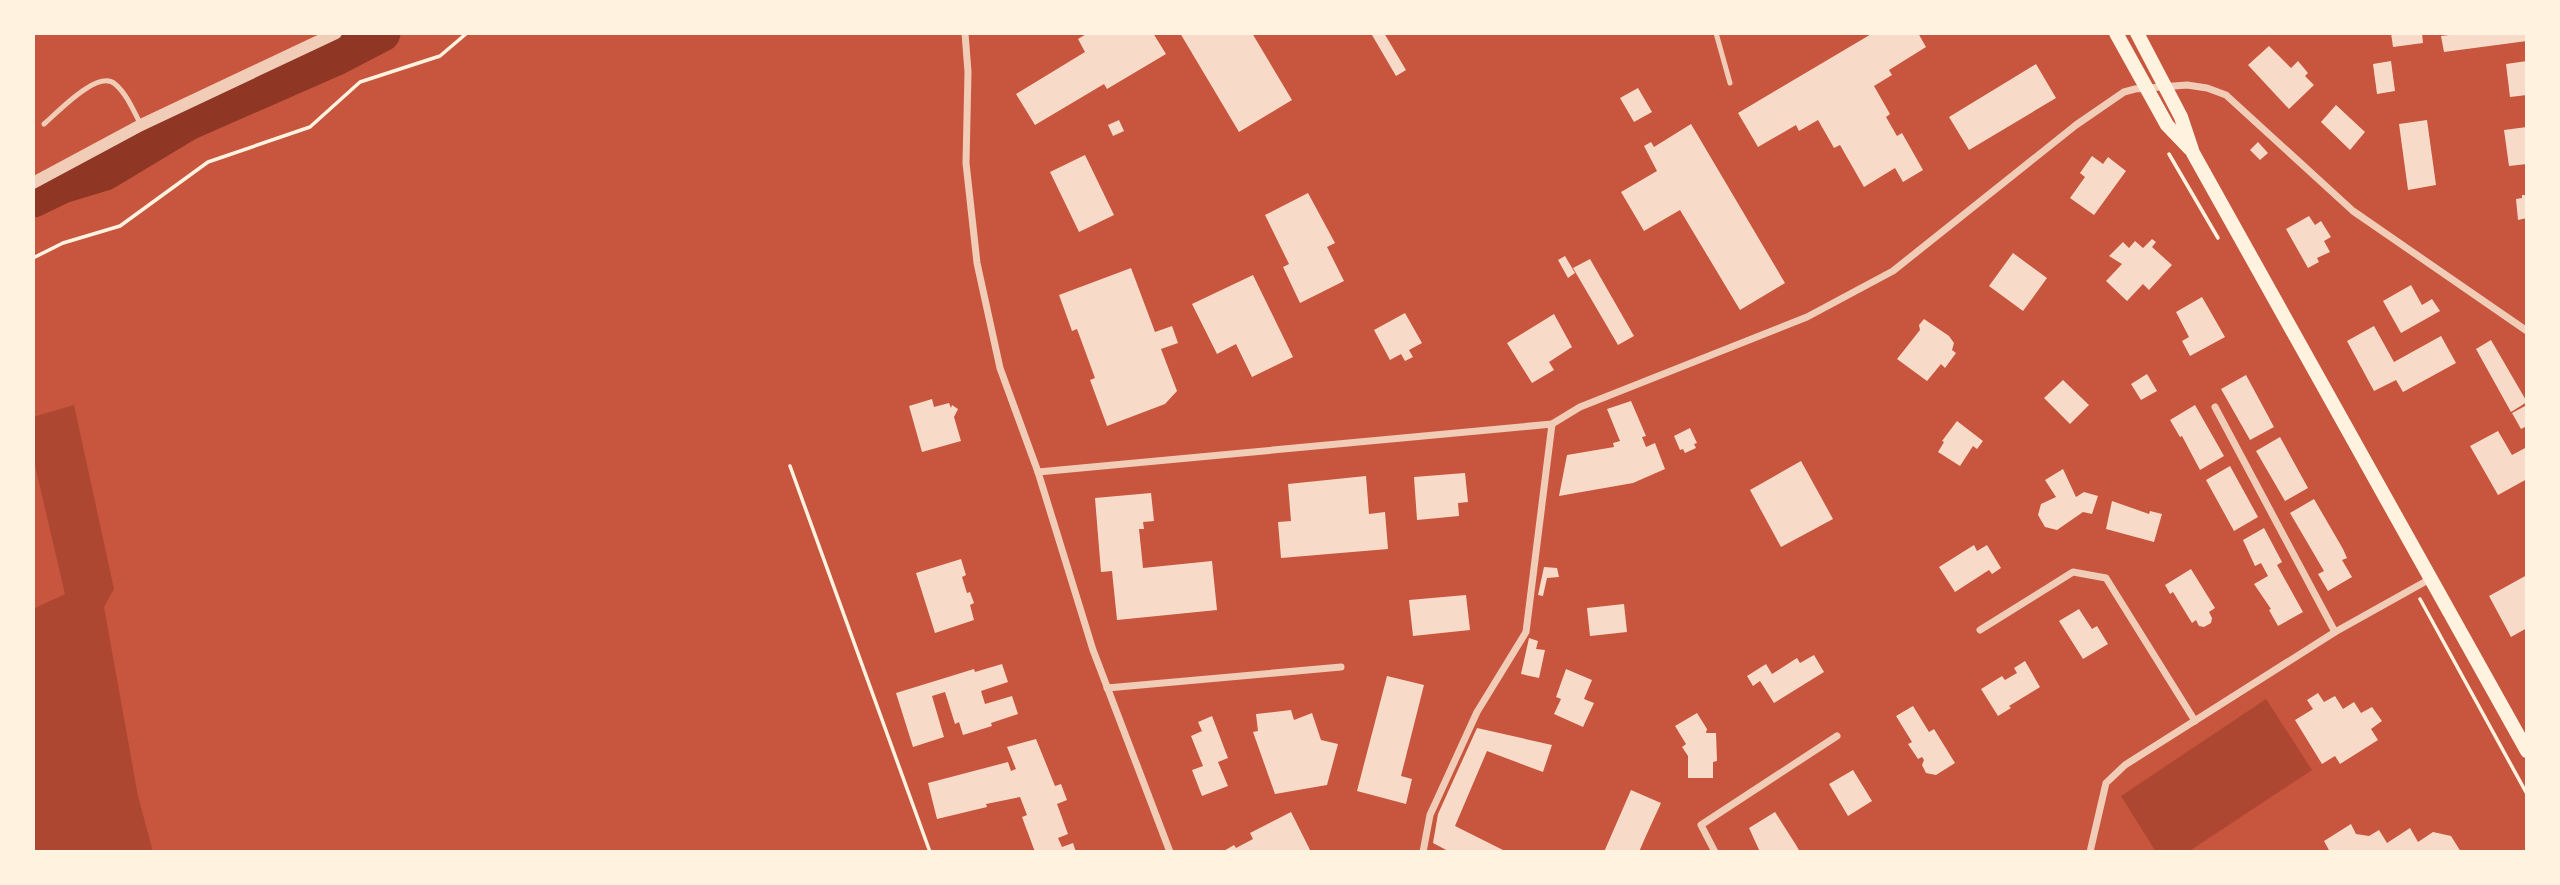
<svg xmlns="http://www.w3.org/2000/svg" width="2560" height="885" font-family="'PT Sans',sans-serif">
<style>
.green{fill:#ae4732}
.water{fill:#8f3625}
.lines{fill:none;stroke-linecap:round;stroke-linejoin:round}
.river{stroke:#8f3625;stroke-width:37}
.building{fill:#f7dbc8}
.path{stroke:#fff3e0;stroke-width:3.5}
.service{stroke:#f1ccb7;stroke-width:5}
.minor{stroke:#f1ccb7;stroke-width:7}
.tertiary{stroke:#f1ccb7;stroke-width:12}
.secondary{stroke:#fff3e0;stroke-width:14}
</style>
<rect width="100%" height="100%" fill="#c8553d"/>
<g class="green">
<polygon points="74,405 114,589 104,607 138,796 153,852 33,852 33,609 65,594 33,457 33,417"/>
<polygon points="2266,699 2312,770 2188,852 2156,852 2121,796"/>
</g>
<polygon class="water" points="366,33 385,33 299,82 274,92 242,98 172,131 139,152 123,169 108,179 58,192 33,204 33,194 61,179 102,169 148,133 234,92 286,77 322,60"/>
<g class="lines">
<polyline class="river" points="33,199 62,185 105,172 188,122 336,57 382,33"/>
</g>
<g class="building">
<polygon points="1088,33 1153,33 1166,54 1107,89 1104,84 1035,125 1016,94 1085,52 1078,39"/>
<polygon points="1180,33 1252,33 1292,100 1239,132"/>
<polygon points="1375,33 1384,33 1406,70 1396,76 1372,35"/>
<polygon points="1873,33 1918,33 1926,47 1889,70 1892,75 1874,86 1890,114 1886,117 1897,136 1902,133 1923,170 1903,182 1895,168 1864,187 1840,145 1834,148 1818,120 1799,131 1796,125 1758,147 1738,113"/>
<polygon points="2391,33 2422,33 2423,43 2393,47"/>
<polygon points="2464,33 2527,33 2527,41 2444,52 2441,36"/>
<polygon points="2269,46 2291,68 2298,61 2308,73 2305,76 2314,85 2289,109 2248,65"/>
<polygon points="2391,61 2395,91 2377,94 2373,64"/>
<polygon points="2527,61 2527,95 2510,97 2506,64"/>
<polygon points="2036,64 2056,98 1969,150 1949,117"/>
<polygon points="1638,88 1652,112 1634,122 1620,98"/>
<polygon points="2336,105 2365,132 2350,150 2321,122"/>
<polygon points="1119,120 1124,131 1113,136 1108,125"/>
<polygon points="2427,120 2436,185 2408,190 2399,124"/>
<polygon points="1691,124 1785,283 1740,310 1680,210 1644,231 1621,192 1657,171 1644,146 1651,142 1654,147"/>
<polygon points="2527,127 2527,164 2509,166 2504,130"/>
<polygon points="2258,142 2268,153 2260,160 2250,150"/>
<polygon points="1085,155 1114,215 1079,232 1050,172"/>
<polygon points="2092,156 2103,164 2108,157 2126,171 2094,215 2070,198 2085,177 2080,173"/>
<polygon points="1308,193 1335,243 1327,247 1344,281 1300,303 1283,267 1289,264 1265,215"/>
<polygon points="2522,195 2527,195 2527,218 2518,220 2516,199 2522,198"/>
<polygon points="2309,216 2315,225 2321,221 2331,237 2324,241 2330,252 2317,258 2319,262 2308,268 2286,229"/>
<polygon points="2152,239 2156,242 2152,247 2172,265 2149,290 2143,284 2127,301 2106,281 2122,264 2109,256 2123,242 2129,248 2135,241 2143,248"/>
<polygon points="2013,253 2047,278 2023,311 1989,286"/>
<polygon points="1565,256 1575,273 1568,278 1558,260"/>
<polygon points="1590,259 1634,336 1618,345 1573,268"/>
<polygon points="1131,268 1155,332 1172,326 1178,343 1161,349 1177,391 1165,404 1107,426 1090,380 1095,378 1077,329 1072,331 1059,295"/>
<polygon points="1253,275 1293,357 1252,377 1236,344 1217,354 1192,304"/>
<polygon points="2411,285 2422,305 2432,299 2440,311 2401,333 2383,301"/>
<polygon points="2202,297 2225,337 2190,356 2182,341 2189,337 2176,312"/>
<polygon points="1405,313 1422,343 1409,350 1413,357 1405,361 1401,354 1390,360 1374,330"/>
<polygon points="1554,314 1572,347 1549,362 1554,370 1532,383 1507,343"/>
<polygon points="1924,319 1949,336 1954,343 1952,350 1956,353 1945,368 1941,364 1927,381 1897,359 1920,330 1919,325"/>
<polygon points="2374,326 2394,362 2441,336 2456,363 2403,392 2396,380 2374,391 2347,341"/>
<polygon points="2491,340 2527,402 2511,412 2476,349"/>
<polygon points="2147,374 2157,391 2141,400 2131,384"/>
<polygon points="2246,375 2274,427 2250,440 2221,389"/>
<polygon points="2063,380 2089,405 2070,424 2044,398"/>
<polygon points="932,399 934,407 949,403 951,408 952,405 958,409 954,417 961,441 922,452 909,406"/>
<polygon points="1631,401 1646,436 1642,437 1646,447 1655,443 1665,469 1633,483 1559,496 1567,455 1614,447 1613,443 1620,441 1607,409"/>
<polygon points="2195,405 2224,456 2200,470 2182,436 2180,437 2170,420"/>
<polygon points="2527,405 2527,426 2521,429 2512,413"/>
<polygon points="1957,421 1983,441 1977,449 1973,446 1960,466 1938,452 1944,442 1942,441"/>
<polygon points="1690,428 1697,443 1694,444 1696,448 1685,453 1683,449 1680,450 1674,436"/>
<polygon points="2498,431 2512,455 2527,447 2527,479 2498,495 2470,446"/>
<polygon points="2280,437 2308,488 2285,501 2256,451"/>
<polygon points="1801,461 1833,519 1781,547 1750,490"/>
<polygon points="2230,466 2258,517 2234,531 2206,480"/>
<polygon points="2063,469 2076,497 2084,492 2098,496 2092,514 2083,512 2057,530 2045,527 2038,515 2041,504 2056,497 2045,480"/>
<polygon points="1465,473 1468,502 1458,503 1459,516 1417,520 1414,477"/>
<polygon points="1366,476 1369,514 1385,512 1388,549 1281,558 1278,522 1291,521 1288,484"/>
<polygon points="1151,493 1154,521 1143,522 1144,529 1139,529 1143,568 1212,561 1217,610 1117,620 1112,571 1101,572 1095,498"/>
<polygon points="2314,499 2343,549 2347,558 2342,560 2352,577 2328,591 2318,574 2324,571 2290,513"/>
<polygon points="2112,501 2149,514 2150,511 2162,514 2154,542 2106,529"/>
<polygon points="2264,528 2282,562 2277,565 2303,612 2278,626 2269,610 2271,609 2254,584 2268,576 2261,563 2255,566 2243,540"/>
<polygon points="1974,545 1977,551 1987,545 2001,568 1992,574 1989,570 1955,592 1939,567"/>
<polygon points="961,559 966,575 962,577 967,593 970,592 974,603 970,605 974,620 935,633 916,573"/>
<polygon points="1544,567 1557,568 1559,577 1547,578 1543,596 1538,595"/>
<polygon points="2191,569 2215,608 2209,612 2212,618 2211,623 2204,627 2199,626 2196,620 2192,623 2173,592 2170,594 2165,585"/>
<polygon points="2527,575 2527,628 2511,637 2489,596"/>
<polygon points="1466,595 1470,630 1413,636 1409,600"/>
<polygon points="1624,604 1627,632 1590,636 1587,608"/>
<polygon points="2079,609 2092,629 2097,626 2108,644 2083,659 2059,621"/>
<polygon points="1529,638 1538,641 1536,649 1545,650 1539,678 1521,674"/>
<polygon points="1814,655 1824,672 1774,703 1760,681 1753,686 1747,676 1766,664 1772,674 1797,658 1800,663"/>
<polygon points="2025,661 2040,687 2009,706 2011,708 1998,716 1981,689 2002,676 2005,680 2017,673 2014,668"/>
<polygon points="1002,664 1008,682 981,691 985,704 1012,696 1018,714 991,723 992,726 963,735 959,722 955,724 945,692 932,696 944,737 913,747 896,693 974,669 975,672"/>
<polygon points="1566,669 1592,680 1584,699 1594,703 1583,727 1554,714 1561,699 1556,697"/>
<polygon points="1387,676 1424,685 1401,776 1412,779 1406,804 1357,791"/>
<polygon points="2318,693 2324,702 2335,696 2343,709 2354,702 2361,713 2372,707 2382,721 2371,729 2378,740 2340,764 2335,756 2322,764 2295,720 2313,709 2307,700"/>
<polygon points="1913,706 1929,732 1934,729 1955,763 1936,775 1926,773 1922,765 1924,760 1922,757 1918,759 1908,744 1912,742 1896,716"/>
<polygon points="1291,710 1294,720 1312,713 1321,740 1338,744 1327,785 1275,794 1253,732 1258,731 1256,714"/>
<polygon points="1697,713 1707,729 1706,733 1716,733 1717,761 1713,762 1713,778 1688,778 1688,756 1682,747 1686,744 1675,726"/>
<polygon points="1212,716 1228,758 1218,762 1228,786 1202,796 1192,770 1203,766 1191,736 1202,731 1198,722"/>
<polygon points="1477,728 1552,745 1543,772 1487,751 1455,826 1507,852 1450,852 1433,843 1438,814"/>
<polygon points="1036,739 1055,786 1061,784 1067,800 1057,804 1068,834 1058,838 1062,847 1073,843 1076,852 1035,852 1022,817 1027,815 1020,797 986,804 987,807 937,819 928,783 1008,762 1011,771 1016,769 1007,747"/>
<polygon points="1853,770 1872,801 1848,816 1829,784"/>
<polygon points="1631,790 1661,803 1645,838 1639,852 1604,852"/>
<polygon points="1291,812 1311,852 1222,852 1234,845 1236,848 1253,839 1250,833"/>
<polygon points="1775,812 1796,845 1800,852 1760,852 1749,828"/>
<polygon points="2351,824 2356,834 2369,836 2379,830 2387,843 2410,828 2418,842 2433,832 2451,836 2461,852 2330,852 2324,841"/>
</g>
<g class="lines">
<g class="path">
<polyline points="2169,154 2218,238"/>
<polyline points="33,258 63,243 120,226 208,162 310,127 360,82 440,56 467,33"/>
<polyline points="790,466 930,852"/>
<polyline points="2420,599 2527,794"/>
</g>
<g class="service">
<polyline points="1716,33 1730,83"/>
<path d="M44,124C58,112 98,69 115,84C127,94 134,112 141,125"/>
</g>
<g class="minor">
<polyline points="965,33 968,72 966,163 977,263 1000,368 1038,472"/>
<polyline points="2215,407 2335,632"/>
<polyline points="1980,630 2073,572 2106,578 2195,721"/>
<polyline points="1107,688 1341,667"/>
<polyline points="1170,852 1093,650 1038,472 1552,424 1580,407 1807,317 1893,271 2076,125 2124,92 2135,89 2187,85 2207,88 2226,95 2353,211 2527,331"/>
<polyline points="1423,852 1430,815 1477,712 1526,632 1552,424"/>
<polyline points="1715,852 1701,825 1837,736"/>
<polyline points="2090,852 2106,783 2125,765 2335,632 2430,579"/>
</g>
<polyline class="tertiary" points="33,183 141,125 336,33"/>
<g class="secondary">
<polyline points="2116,33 2167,125 2190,149"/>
<polyline points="2137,33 2181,117 2193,153 2527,751"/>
</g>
</g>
<rect width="2560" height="885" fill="none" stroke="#fff3e0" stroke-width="70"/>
</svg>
